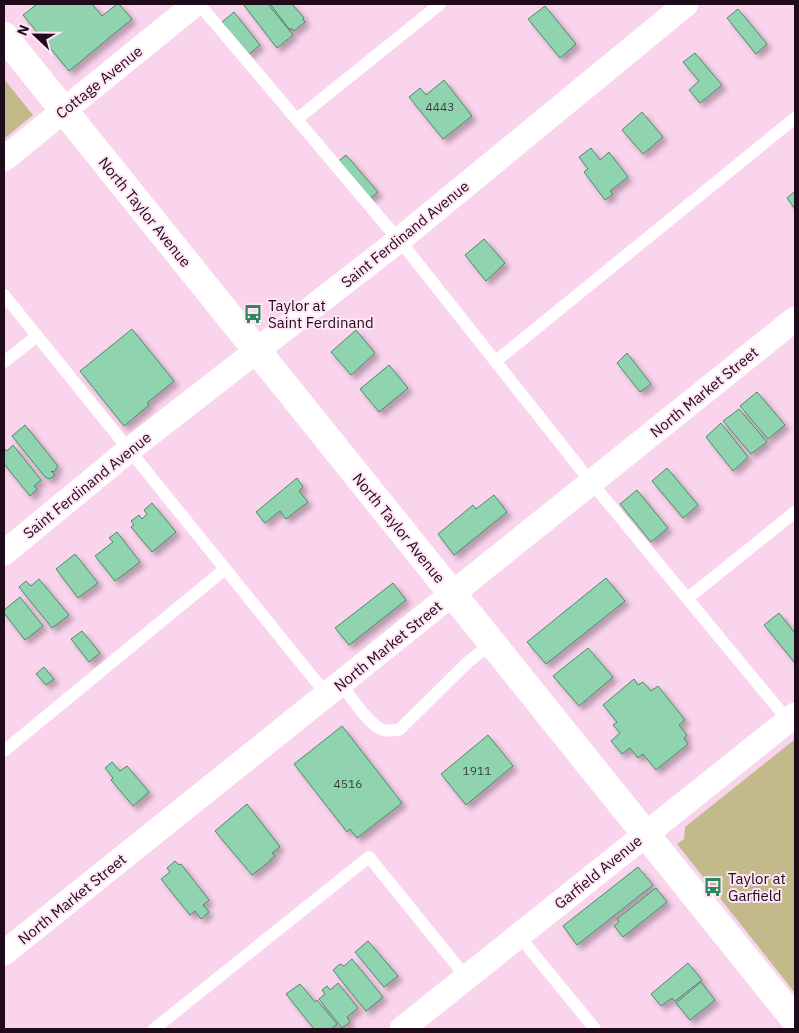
<svg xmlns="http://www.w3.org/2000/svg" width="799" height="1033" font-family="'IBM Plex Sans',sans-serif">
<style>
.green{fill:#c2ba8b}
.building{fill:#8fd4ae;stroke:#488c6a;filter:url(#shadow)}
.lines{fill:none;stroke-linecap:round;stroke-linejoin:round}
.service{stroke:#fff;stroke-width:12}
.minor{stroke:#fff;stroke-width:25}
.tertiary{stroke:#fff;stroke-width:28}
.labels{text-anchor:middle;dominant-baseline:central;stroke-width:4;stroke-linejoin:round;paint-order:stroke}
.number-label{font-size:12px;fill:#3c3d3f}
.street-label{font-size:15px;fill:#200b1a;stroke:#ffe5f5}
.poi-label{font-size:15px;fill:#200b1a;stroke:#ffe5f5;text-anchor:start}
</style>
<defs>
<filter id="shadow"><feDropShadow dx="4.5" dy="4.5" stdDeviation="2.5" flood-color="#0004"/></filter>
</defs>
<rect width="100%" height="100%" fill="#fad3ec"/>
<g class="green">
<polygon points="4,79 33,115 4,139"/>
<polygon points="794,740 795,742 795,993 677,844 684,839 685,827"/>
</g>
<g class="building">
<polygon points="37,4 92,4 102,16 117,4 119,4 132,19 69,71 23,15"/>
<polygon points="243,4 268,4 293,35 277,48"/>
<polygon points="270,4 292,4 304,18 303,19 305,22 294,31 291,28 290,30"/>
<polygon points="545,6 576,44 560,58 528,19"/>
<polygon points="738,9 767,44 756,54 727,18"/>
<polygon points="234,12 260,45 248,55 222,22"/>
<polygon points="695,53 722,85 700,103 689,90 699,81 683,62"/>
<polygon points="444,80 472,116 443,139 409,97 420,88 426,95"/>
<polygon points="642,112 663,137 643,154 622,130"/>
<polygon points="591,148 600,160 609,152 628,177 610,191 613,194 605,200 584,172 588,169 579,157"/>
<polygon points="346,155 378,192 368,200 336,163"/>
<polygon points="795,191 795,209 787,198"/>
<polygon points="484,239 505,263 486,281 465,255"/>
<polygon points="132,329 174,381 147,403 149,405 124,426 80,371"/>
<polygon points="356,330 375,353 351,375 331,352"/>
<polygon points="627,353 651,384 640,392 617,363"/>
<polygon points="389,365 408,388 379,412 360,389"/>
<polygon points="757,392 785,425 768,439 740,406"/>
<polygon points="739,409 767,442 751,454 723,421"/>
<polygon points="721,423 748,457 733,471 706,437"/>
<polygon points="25,425 58,466 54,472 51,471 55,475 49,479 45,477 12,436"/>
<polygon points="13,445 41,480 34,486 37,489 30,496 4,464 4,448 7,451"/>
<polygon points="667,468 698,505 683,518 652,481"/>
<polygon points="297,478 303,487 299,491 308,502 286,519 280,511 265,523 256,512"/>
<polygon points="637,490 668,528 651,542 620,504"/>
<polygon points="494,495 507,512 454,555 438,534 473,505 476,509"/>
<polygon points="152,503 176,532 152,552 131,527 134,525 131,521 139,515 142,519 147,514 144,510"/>
<polygon points="117,532 140,562 115,581 95,556 113,542 109,538"/>
<polygon points="75,554 98,583 78,598 56,569"/>
<polygon points="606,578 625,601 546,664 527,642"/>
<polygon points="39,579 69,615 52,628 19,587 26,581 31,586"/>
<polygon points="393,583 406,600 349,645 335,628"/>
<polygon points="20,597 43,626 25,640 4,613 4,610"/>
<polygon points="779,613 795,633 795,663 764,625"/>
<polygon points="82,631 100,653 89,662 71,639"/>
<polygon points="588,648 613,677 579,706 553,676"/>
<polygon points="44,667 54,679 46,685 36,674"/>
<polygon points="634,679 638,685 643,682 651,691 658,686 685,720 679,725 687,735 684,738 688,744 656,770 643,754 638,758 630,748 622,754 611,741 620,733 613,725 617,722 603,705"/>
<polygon points="342,726 402,803 357,838 350,829 347,832 294,764"/>
<polygon points="488,735 513,766 466,805 441,774"/>
<polygon points="112,762 120,771 127,766 149,792 133,806 111,780 113,778 105,768"/>
<polygon points="247,804 280,847 272,853 275,856 270,860 270,861 252,875 215,831"/>
<polygon points="175,861 179,865 181,864 209,900 203,905 209,912 201,919 195,911 190,915 161,879 170,872 167,868"/>
<polygon points="638,867 653,885 577,945 563,926"/>
<polygon points="656,888 667,902 623,937 614,926 619,922 617,919"/>
<polygon points="368,941 398,976 384,987 355,952"/>
<polygon points="352,959 383,997 366,1011 333,970 340,964 344,966"/>
<polygon points="688,963 702,980 675,1001 672,998 661,1006 651,994"/>
<polygon points="701,982 715,1000 690,1020 676,1003"/>
<polygon points="338,983 358,1008 347,1017 350,1022 342,1028 319,999 325,994 322,990 327,986 330,990"/>
<polygon points="300,984 315,1002 317,1000 337,1024 331,1029 314,1029 286,994"/>
</g>
<g class="lines">
<g class="service">
<polyline points="199,4 408,251 591,482 791,724"/>
<polyline points="297,119 440,4"/>
<polyline points="4,295 327,695"/>
<polyline points="496,361 795,118"/>
<polyline points="4,362 37,336"/>
<polyline points="688,598 795,512"/>
<path d="M341,684C351,697 368,724 383,730C388,731 394,730 399,730L468,662L492,643"/>
<polyline points="4,751 225,569"/>
<polyline points="519,936 595,1029"/>
<polyline points="154,1029 369,857 466,977"/>
</g>
<g class="minor">
<polyline points="4,159 195,4"/>
<polyline points="4,553 129,450 399,240 686,4"/>
<polyline points="4,953 795,319"/>
<polyline points="402,1029 795,715"/>
</g>
<polyline class="tertiary" points="4,36 795,1020"/>
</g>
<defs>
<g id="bus-bare" transform="scale(1.5)"><path d="M-5-6H5V4H4V6H2V4H-2V6H-4V4H-5ZM-3.5-4V0h7V-4ZM-3.5 1.2v1.5H-2V1.2ZM2 1.2v1.5H3.5V1.2Z" fill="#2d885f" stroke="#ffe5f5" stroke-width="2.5" paint-order="stroke"/></g>
</defs>
<g fill-rule="evenodd">
<use href="#bus-bare" x="253" y="314"/>
<use href="#bus-bare" x="713" y="887"/>
</g>
<g class="labels">
<g class="number-label">
<text x="440" y="106">4443</text>
<text x="477" y="770">1911</text>
<text x="348" y="783">4516</text>
</g>
<g class="street-label">
<text transform="translate(99 82) rotate(-39)">Cottage Avenue</text>
<text transform="translate(145 212) rotate(51)">North Taylor Avenue</text>
<text transform="translate(405 234) rotate(-39)">Saint Ferdinand Avenue</text>
<text transform="translate(704 392) rotate(-39)">North Market Street</text>
<text transform="translate(87 485) rotate(-39)">Saint Ferdinand Avenue</text>
<text transform="translate(399 528) rotate(51)">North Taylor Avenue</text>
<text transform="translate(388 646) rotate(-39)">North Market Street</text>
<text transform="translate(598 872) rotate(-39)">Garfield Avenue</text>
<text transform="translate(72 899) rotate(-39)">North Market Street</text>
</g>
<g class="poi-label">
<text x="268" y="305">Taylor at<tspan x="268" dy="17">Saint Ferdinand</tspan></text>
<text x="728" y="878">Taylor at<tspan x="728" dy="17">Garfield</tspan></text>
</g>
</g>
<rect width="799" height="1033" fill="none" stroke="#200b1a" stroke-width="10"/>
<g transform="translate(35 35) rotate(292)" stroke="#ffe5f5" stroke-width="4" paint-order="stroke">
<path d="M0-4L9 19L0 12L-9 19Z" fill="#200b1a"/>
<text y="-8" font-size="14" font-weight="bold" text-anchor="middle" fill="#200b1a">N</text>
</g>
</svg>
